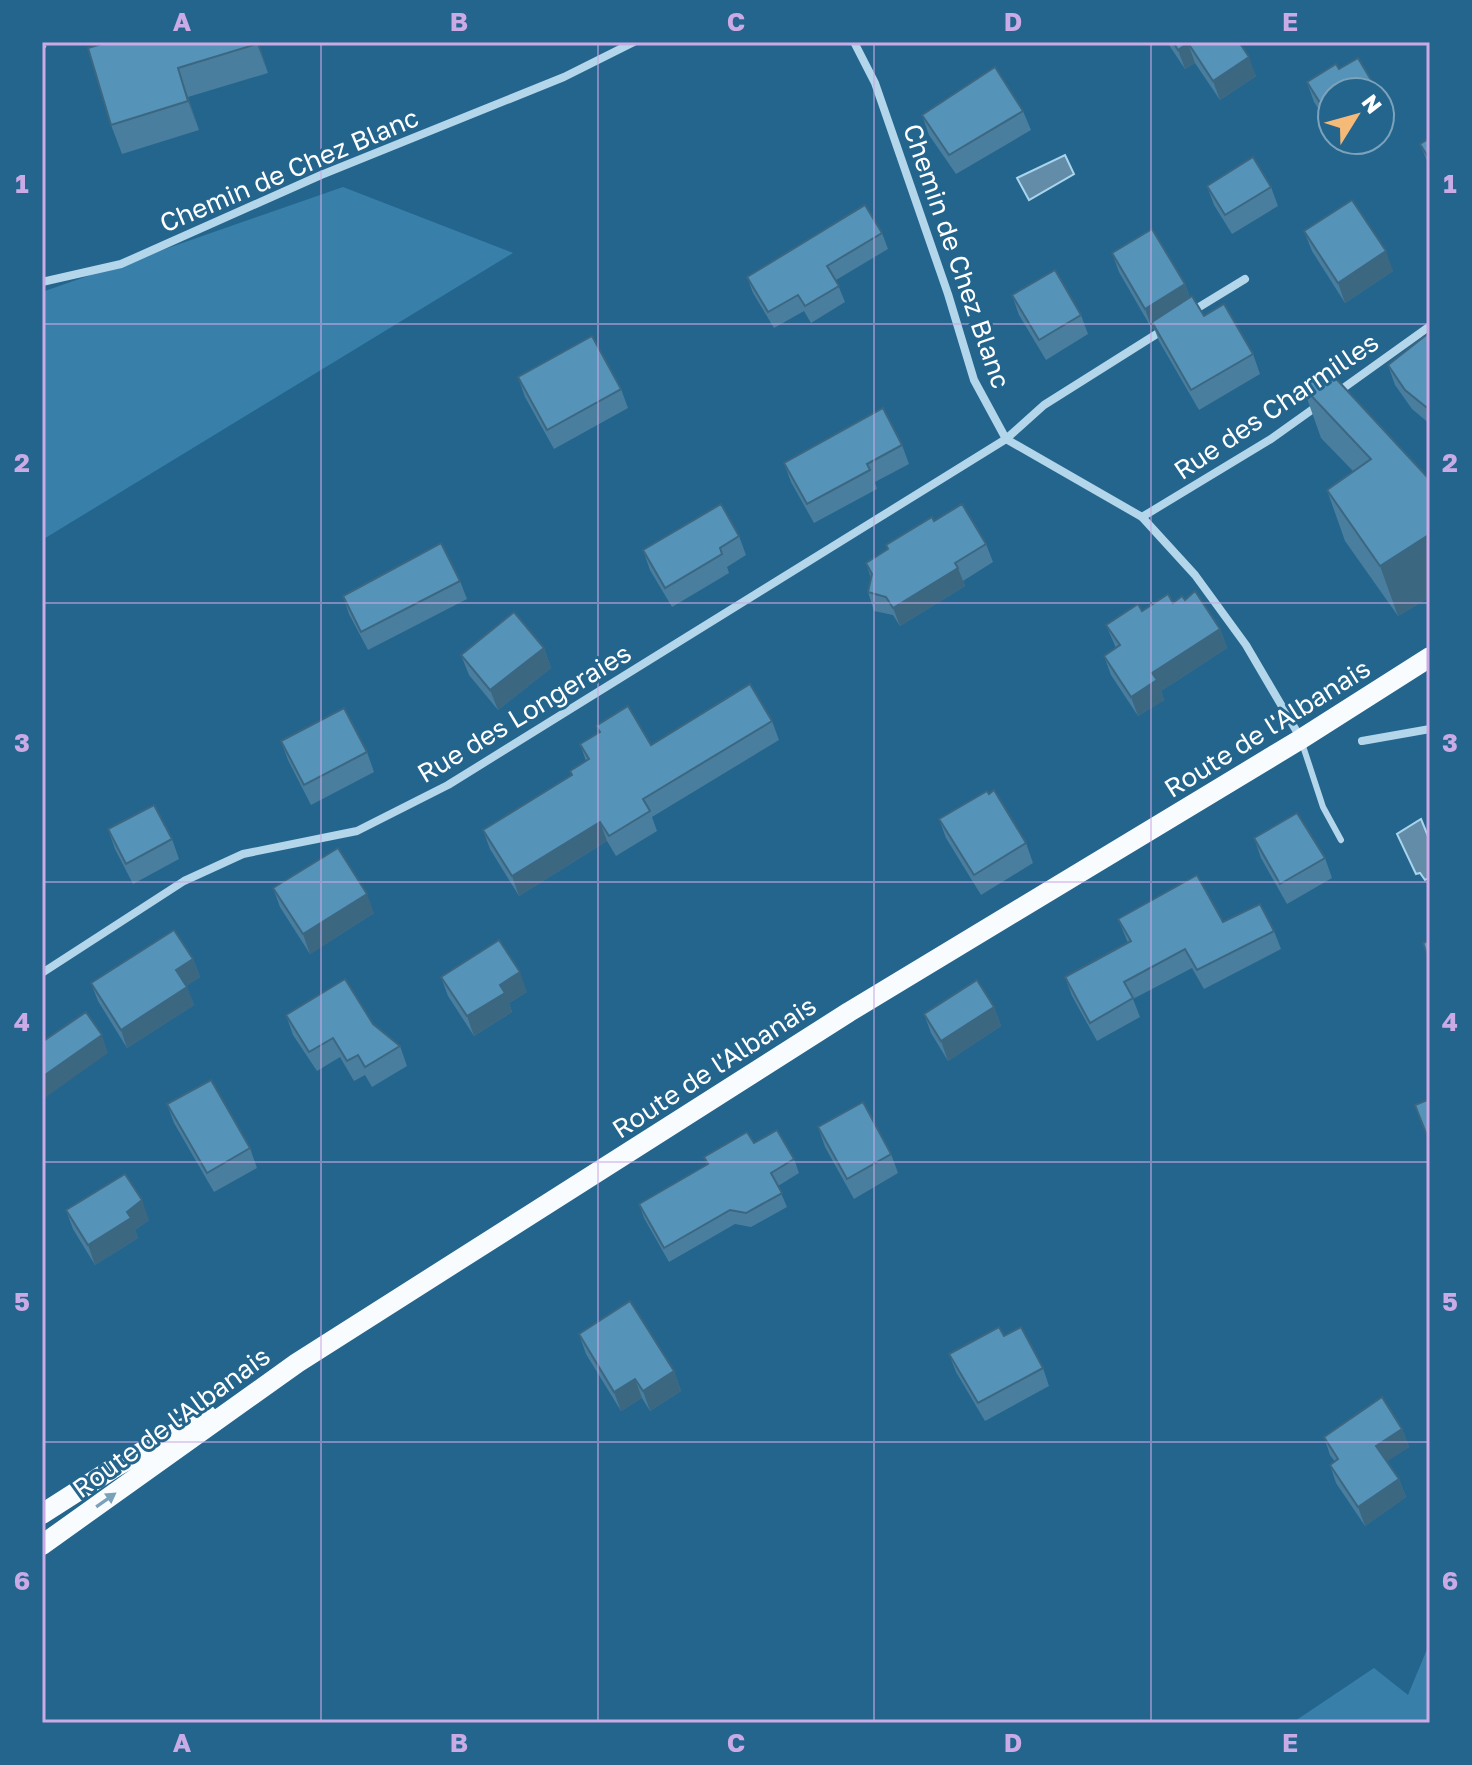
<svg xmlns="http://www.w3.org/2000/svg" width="1472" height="1765" font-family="'Golos Text',sans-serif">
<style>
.green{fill:#3880aa}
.water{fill:#628ca7;stroke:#a8d4ec;stroke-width:2}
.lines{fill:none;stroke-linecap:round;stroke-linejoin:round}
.path{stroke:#b3d6eb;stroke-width:5;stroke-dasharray:4 6;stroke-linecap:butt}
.service{stroke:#b3d6eb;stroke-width:6}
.minor{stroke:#b3d6eb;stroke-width:8}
.primary{stroke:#f8fcfe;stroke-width:20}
.wall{fill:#497e9e}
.shaded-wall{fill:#3c6781}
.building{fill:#5593b8;stroke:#3c6781;stroke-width:2}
.oneway{fill:#79a1ba}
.grid{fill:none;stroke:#caabe5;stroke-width:2;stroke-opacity:0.55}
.labels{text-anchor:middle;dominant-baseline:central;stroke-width:6;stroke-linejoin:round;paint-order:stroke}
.street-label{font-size:26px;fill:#fff;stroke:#24658d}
.neatline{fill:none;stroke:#caabe5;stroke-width:3}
.grid-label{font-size:26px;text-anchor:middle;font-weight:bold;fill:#caabe5}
</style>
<rect width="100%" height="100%" fill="#24658d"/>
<g class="green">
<polygon points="343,187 513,253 42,540 42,292"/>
<polygon points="1430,1642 1430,1723 1292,1723 1374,1668 1408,1695"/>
</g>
<g class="water">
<polygon points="1065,155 1074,174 1029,200 1017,178"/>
<polygon points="1421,819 1430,841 1430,877 1425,880 1420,873 1416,874 1397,834"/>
</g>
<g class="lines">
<polyline class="path" points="42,48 47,42"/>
<polyline class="service" points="1302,743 1323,807 1341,840"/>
<g class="minor">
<polyline points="854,42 875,83 948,294 974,380 1006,439 1142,517 1195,575 1246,645 1300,737"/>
<polyline points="42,282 121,264 321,175 564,77 634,42"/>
<polyline points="1191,312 1245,279"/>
<polyline points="1335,394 1430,326"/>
<polyline points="1142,517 1271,439 1320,404"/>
<polyline points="1362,741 1430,729"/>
<polyline points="42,973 184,881 243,854 357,831 448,785 1006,439 1044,405 1163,330"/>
</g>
<g class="primary">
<polyline points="42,1514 117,1466 207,1415"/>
<polyline points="42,1545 297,1363 849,1012 1301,739 1430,657"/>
</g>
</g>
<g class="wall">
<polygon points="108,42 258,42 268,73 188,97 199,130 122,154 111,125"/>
<polygon points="1167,42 1239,42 1256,76 1220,100 1195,63 1185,69"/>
<polygon points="1339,69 1377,90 1378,92 1332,92 1332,130 1314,102 1307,82"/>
<polygon points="1023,111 1031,130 956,174 929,135 922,115"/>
<polygon points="1430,138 1430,168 1420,144"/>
<polygon points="1207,186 1271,187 1278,206 1232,234 1214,205"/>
<polygon points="1304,231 1393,271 1345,303 1312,251"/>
<polygon points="882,233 888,249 836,280 845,302 811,323 804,311 774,328 753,293 747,277"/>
<polygon points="1112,253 1185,284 1190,298 1204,316 1253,354 1260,374 1199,410 1159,341 1154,328 1152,329 1119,272"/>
<polygon points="1012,295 1081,315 1088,334 1046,360 1019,315"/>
<polygon points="1430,332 1430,424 1412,409 1395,385 1388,365"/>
<polygon points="518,377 621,389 628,408 554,449 525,397"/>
<polygon points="1303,387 1430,480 1430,597 1398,616 1345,541 1327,490 1353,471 1321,438"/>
<polygon points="902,445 909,464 875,482 877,489 814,523 791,482 784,463"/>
<polygon points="934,521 986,544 993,562 963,581 965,586 900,626 893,615 874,611 868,592 871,578 866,563 888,550 886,545"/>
<polygon points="739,536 746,555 727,567 729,573 672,607 650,570 643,550"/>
<polygon points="460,581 467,599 368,650 349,614 343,596"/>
<polygon points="1185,600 1220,629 1227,648 1161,691 1164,700 1138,716 1111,675 1104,656 1116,648 1106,625 1142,611"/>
<polygon points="544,648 551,668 498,710 469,675 461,655"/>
<polygon points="772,721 779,740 652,817 657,831 616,856 607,841 519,896 490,849 483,830 571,775 570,771 586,761 580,744 599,733 596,726 651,745"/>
<polygon points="281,741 367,752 374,772 311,805 288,760"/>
<polygon points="939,819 1026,843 1033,863 981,895 946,838"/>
<polygon points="108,829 172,839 179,859 133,884 115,849"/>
<polygon points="1254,838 1325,858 1332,878 1287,904 1261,858"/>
<polygon points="273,888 374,913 310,954 280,907"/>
<polygon points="1118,919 1223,922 1274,931 1281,949 1204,989 1192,968 1133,999 1140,1017 1097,1041 1072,996 1065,977 1128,943"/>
<polygon points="193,959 200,977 186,986 194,1005 127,1048 98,1001 91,983"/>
<polygon points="441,977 527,992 509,1003 512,1012 474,1036 448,996"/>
<polygon points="994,1007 1001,1026 948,1061 931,1033 924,1014"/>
<polygon points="286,1015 373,1024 400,1046 407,1066 372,1087 365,1075 354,1081 340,1057 317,1071 293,1035"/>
<polygon points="167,1104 250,1148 257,1168 214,1192 174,1123"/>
<polygon points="818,1127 891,1154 898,1173 854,1199 825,1147"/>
<polygon points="704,1157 794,1159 799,1173 778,1186 787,1207 751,1227 735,1224 669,1262 644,1218 639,1204 707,1165"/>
<polygon points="66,1210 149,1220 135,1230 138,1238 95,1265 73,1229"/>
<polygon points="579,1334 674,1371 681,1391 650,1411 642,1398 621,1411 586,1354"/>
<polygon points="1004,1336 1043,1368 1049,1386 985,1421 956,1372 949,1354"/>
<polygon points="1402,1429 1409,1447 1387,1461 1399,1479 1406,1497 1365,1526 1336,1483 1330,1465 1335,1462 1330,1455 1324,1437"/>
</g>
<g class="shaded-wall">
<polygon points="257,42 258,42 268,73 257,44"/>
<polygon points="1188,43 1195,63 1185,69 1178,50"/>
<polygon points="1249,57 1256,76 1220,100 1213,81"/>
<polygon points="178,68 188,97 199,130 188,101"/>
<polygon points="1380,98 1384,109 1380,112"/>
<polygon points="1386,251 1393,271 1345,303 1338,283"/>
<polygon points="1185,284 1192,304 1152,322 1154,328 1152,329 1145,309"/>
<polygon points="1430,405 1430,418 1426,407"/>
<polygon points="1430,534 1430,597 1398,616 1380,566"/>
<polygon points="958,568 965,586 900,626 893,608"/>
<polygon points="1220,629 1227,648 1161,691 1164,700 1138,716 1131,697 1152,673"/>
<polygon points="544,648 551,668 498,710 490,690"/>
<polygon points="600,822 607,841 519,896 512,876"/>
<polygon points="367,894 374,913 310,954 303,934"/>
<polygon points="193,959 200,977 183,988 176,970"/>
<polygon points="520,972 527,992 509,1003 512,1012 474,1036 467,1016 500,985"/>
<polygon points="187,987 194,1005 127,1048 121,1030"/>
<polygon points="994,1007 1001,1026 948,1061 941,1041"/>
<polygon points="102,1035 108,1053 42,1100 42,1077"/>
<polygon points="142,1200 149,1220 135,1230 138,1238 95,1265 88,1245"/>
<polygon points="674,1371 681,1391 650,1411 643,1391"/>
<polygon points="635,1379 642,1398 621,1411 614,1392"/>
<polygon points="1402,1429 1409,1447 1383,1464 1376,1446"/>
<polygon points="1399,1479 1406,1497 1365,1526 1358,1507"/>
</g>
<g class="building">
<polygon points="108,42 257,42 257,44 178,68 188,101 111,125 88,48"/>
<polygon points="1173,42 1239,42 1249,57 1213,81 1188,43 1178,50"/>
<polygon points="1358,58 1377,90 1374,92 1332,92 1332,122 1307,82 1336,64 1339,69"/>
<polygon points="995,67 1023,111 949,155 922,115"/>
<polygon points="1430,138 1430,160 1420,144"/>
<polygon points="1253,157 1271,187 1225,215 1207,186"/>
<polygon points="1352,200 1386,251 1338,283 1304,231"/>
<polygon points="865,205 882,233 827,266 839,286 805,306 798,295 768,312 747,277"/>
<polygon points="1152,229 1185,284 1145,309 1112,253"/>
<polygon points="1055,270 1081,315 1039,340 1012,295"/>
<polygon points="1192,296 1204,316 1224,304 1253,354 1191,390 1152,322"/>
<polygon points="1430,332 1430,405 1426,407 1405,390 1388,365"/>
<polygon points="592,336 621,389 547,430 518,377"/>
<polygon points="1329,371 1430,480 1430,534 1380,566 1327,490 1371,459 1303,387"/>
<polygon points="883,408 902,445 867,464 870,470 807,504 784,463"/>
<polygon points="721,504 739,536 720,548 722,554 665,588 643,550"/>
<polygon points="962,504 986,544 955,563 958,568 893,608 886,597 868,592 872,574 866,563 888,549 886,545 932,517 934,521"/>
<polygon points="441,543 460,581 361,632 343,596"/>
<polygon points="1195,591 1220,629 1152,673 1157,680 1131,697 1104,656 1120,645 1106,625 1138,604 1142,611 1168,594 1173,603 1182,596 1185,600"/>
<polygon points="514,612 544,648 490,690 461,655"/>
<polygon points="750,684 772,721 643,799 650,811 609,836 600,822 512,876 483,830 572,775 570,771 589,759 580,744 600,732 596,726 628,706 651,745"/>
<polygon points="344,708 367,752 304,785 281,741"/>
<polygon points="994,790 1026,843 974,875 939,819 987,791 989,794"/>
<polygon points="154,805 172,839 126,864 108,829"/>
<polygon points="1297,813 1325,858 1280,884 1254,838"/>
<polygon points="338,848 367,894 303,934 273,888"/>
<polygon points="1197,875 1223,922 1260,904 1274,931 1197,970 1185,949 1124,982 1133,998 1090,1023 1065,977 1131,941 1118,919"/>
<polygon points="174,930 193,959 176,970 187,987 121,1030 91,983"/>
<polygon points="499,940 520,972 500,985 505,993 467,1016 441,977"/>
<polygon points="1430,940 1430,962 1423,943"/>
<polygon points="345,979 373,1024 400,1046 365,1067 358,1055 347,1061 333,1038 309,1052 286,1015"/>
<polygon points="977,980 994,1007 941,1041 924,1014"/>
<polygon points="86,1012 102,1035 42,1077 42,1042"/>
<polygon points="211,1080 250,1148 207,1173 167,1104"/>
<polygon points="1430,1099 1430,1143 1415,1105"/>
<polygon points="863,1102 891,1154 847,1179 818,1127"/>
<polygon points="777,1130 794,1159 771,1173 782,1193 746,1213 730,1210 664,1248 639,1204 708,1164 704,1157 747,1132 754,1143"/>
<polygon points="125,1174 142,1200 127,1212 131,1218 88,1245 66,1210"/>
<polygon points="630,1301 674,1371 643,1391 635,1379 614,1392 579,1334"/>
<polygon points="999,1327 1004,1336 1021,1327 1043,1368 978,1403 949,1354"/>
<polygon points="1382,1397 1402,1429 1376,1446 1399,1479 1358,1507 1330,1465 1338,1459 1324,1437"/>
</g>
<defs><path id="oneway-solid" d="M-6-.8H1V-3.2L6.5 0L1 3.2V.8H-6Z" transform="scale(2)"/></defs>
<use class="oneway" href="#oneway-solid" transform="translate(106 1500) rotate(-35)"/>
<path class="grid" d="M321,42V1723M598,42V1723M874,42V1723M1151,42V1723M42,324H1430M42,603H1430M42,882H1430M42,1162H1430M42,1442H1430"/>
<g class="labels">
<g class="street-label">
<text transform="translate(289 170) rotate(-23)">Chemin de Chez Blanc</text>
<text transform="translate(957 256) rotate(71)">Chemin de Chez Blanc</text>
<text transform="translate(1276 406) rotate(-34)">Rue des Charmilles</text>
<text transform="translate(524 713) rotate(-31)">Rue des Longeraies</text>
<text transform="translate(1267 728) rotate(-32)">Route de l'Albanais</text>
<text transform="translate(714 1067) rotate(-33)">Route de l'Albanais</text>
<text transform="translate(171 1422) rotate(-36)">Route de l'Albanais</text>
</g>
</g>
<rect width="1472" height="1765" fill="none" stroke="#24658d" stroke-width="88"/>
<g transform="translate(1356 116) rotate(53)"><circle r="38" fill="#24658d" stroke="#7ca3bb" stroke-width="2"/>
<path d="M0-6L14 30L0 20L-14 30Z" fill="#f5ba77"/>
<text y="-12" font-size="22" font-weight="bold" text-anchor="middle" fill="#ffffff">N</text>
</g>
<rect x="44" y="44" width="1384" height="1677" class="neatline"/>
<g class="grid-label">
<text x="182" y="31">A</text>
<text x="459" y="31">B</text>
<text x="736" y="31">C</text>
<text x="1013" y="31">D</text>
<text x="1290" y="31">E</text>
<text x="22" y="193">1</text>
<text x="1450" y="193">1</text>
<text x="22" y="472">2</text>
<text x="1450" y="472">2</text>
<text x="22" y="752">3</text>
<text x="1450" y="752">3</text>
<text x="22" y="1031">4</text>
<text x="1450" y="1031">4</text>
<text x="22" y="1311">5</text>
<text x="1450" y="1311">5</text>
<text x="22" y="1590">6</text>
<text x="1450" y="1590">6</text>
<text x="182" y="1752">A</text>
<text x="459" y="1752">B</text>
<text x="736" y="1752">C</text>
<text x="1013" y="1752">D</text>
<text x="1290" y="1752">E</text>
</g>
</svg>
